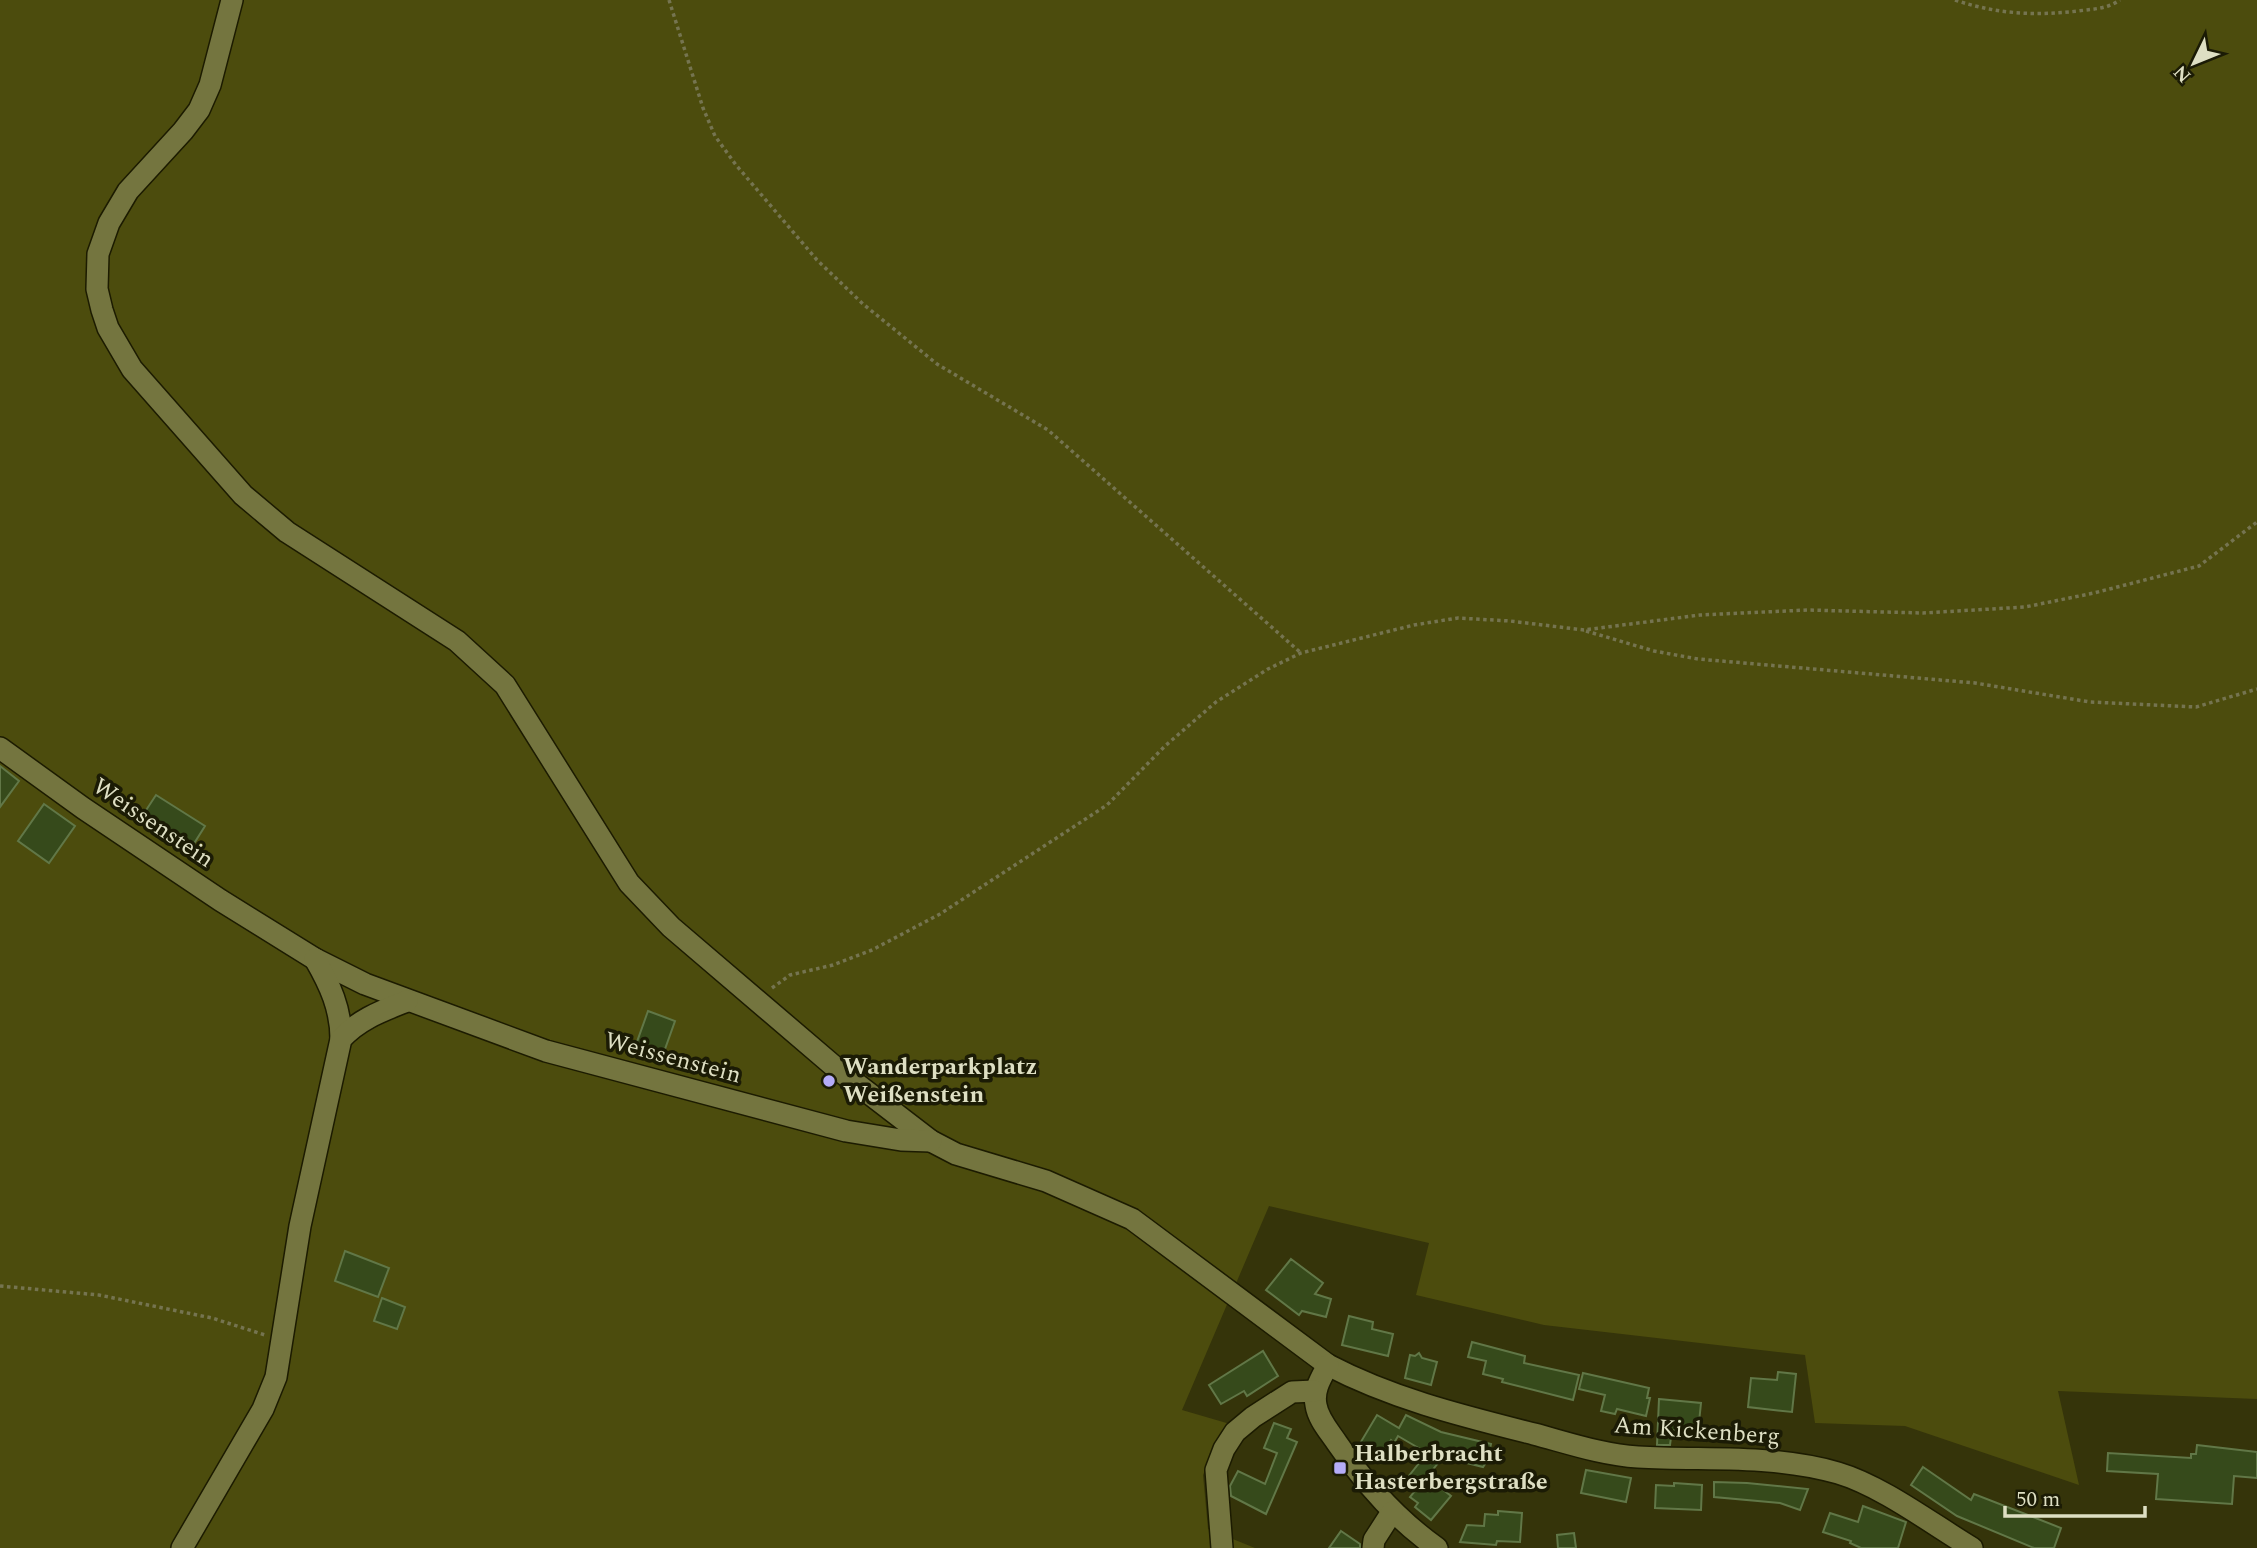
<svg xmlns="http://www.w3.org/2000/svg" width="2257" height="1548" font-family="Spectral,serif">
<style>
.green{fill:#4c4c0d}
.building{fill:#364a1b;stroke:#617747;stroke-width:2}
.lines{fill:none;stroke-linecap:round;stroke-linejoin:round}
.minor-casing{stroke:#1c1b01;stroke-width:24}
.path{stroke:#757450;stroke-width:3.5;stroke-dasharray:3.5 3.5;stroke-linecap:butt}
.minor{stroke:#74753f;stroke-width:21}
.poi-dot{fill:#b5acf8;stroke:#1b1b05;stroke-width:2.5}
.labels{text-anchor:middle;dominant-baseline:central;stroke-width:7;stroke-linejoin:round;paint-order:stroke}
.street-label{font-size:24px;fill:#dedfc3;stroke:#1b1b05}
.poi-label{font-size:24px;font-weight:bold;fill:#dedfc3;stroke:#1b1b05;text-anchor:start}
</style>
<rect width="100%" height="100%" fill="#35340a"/>
<polygon class="green" points="0,0 2257,0 2257,1399 2058,1391 2079,1485 1905,1426 1815,1423 1805,1355 1544,1325 1416,1295 1429,1243 1269,1206 1182,1410 1230,1424 1215,1447 1203,1475 1208,1529 1255,1548 0,1548"/>
<g class="building">
<polygon points="0,766 19,781 0,807"/>
<polygon points="156,795 205,826 188,853 139,821"/>
<polygon points="44,804 75,826 49,863 18,841"/>
<polygon points="648,1011 675,1021 660,1063 633,1053"/>
<polygon points="345,1251 389,1268 378,1297 335,1281"/>
<polygon points="1291,1259 1323,1283 1315,1294 1331,1299 1326,1317 1302,1311 1299,1315 1266,1290"/>
<polygon points="382,1298 405,1307 397,1329 374,1321"/>
<polygon points="1349,1316 1373,1322 1372,1329 1393,1334 1388,1356 1342,1345"/>
<polygon points="1472,1342 1525,1356 1524,1363 1579,1375 1573,1400 1502,1382 1503,1379 1483,1374 1486,1361 1468,1357"/>
<polygon points="1263,1351 1278,1376 1247,1396 1244,1391 1221,1404 1209,1385"/>
<polygon points="1419,1353 1422,1358 1437,1362 1431,1385 1405,1378 1410,1355 1415,1356"/>
<polygon points="1778,1372 1796,1374 1792,1412 1748,1407 1751,1378 1777,1380"/>
<polygon points="1583,1373 1649,1388 1647,1398 1650,1398 1646,1416 1617,1409 1615,1414 1601,1411 1605,1395 1579,1389"/>
<polygon points="1659,1399 1701,1403 1698,1432 1672,1430 1670,1445 1657,1445"/>
<polygon points="1377,1415 1399,1428 1406,1415 1441,1432 1491,1444 1487,1461 1483,1467 1443,1457 1427,1477 1451,1496 1431,1520 1415,1507 1418,1503 1410,1497 1419,1486 1408,1477 1427,1453 1398,1436 1394,1443 1391,1440 1381,1457 1359,1445"/>
<polygon points="1274,1423 1291,1429 1287,1438 1297,1442 1266,1514 1231,1496 1230,1486 1238,1471 1265,1484 1277,1453 1264,1448"/>
<polygon points="2197,1445 2257,1452 2257,1478 2234,1476 2232,1504 2156,1499 2158,1474 2107,1471 2108,1453 2191,1458 2191,1454 2196,1454"/>
<polygon points="1923,1467 1971,1500 1974,1494 2061,1528 2054,1548 2034,1548 1957,1516 1911,1485"/>
<polygon points="1586,1470 1631,1478 1626,1502 1581,1493"/>
<polygon points="1714,1482 1747,1483 1808,1489 1800,1510 1780,1503 1714,1497"/>
<polygon points="1674,1483 1702,1485 1701,1510 1655,1508 1656,1485 1674,1486"/>
<polygon points="1863,1506 1906,1522 1898,1548 1861,1548 1850,1543 1851,1541 1823,1532 1830,1513 1858,1522"/>
<polygon points="1498,1511 1522,1513 1520,1542 1497,1541 1496,1545 1460,1542 1467,1525 1484,1526 1485,1514 1498,1515"/>
<polygon points="1341,1531 1360,1544 1360,1548 1329,1548"/>
<polygon points="1574,1533 1576,1548 1558,1548 1557,1535"/>
</g>
<g class="lines">
<g class="minor-casing">
<g id="minor">
<path d="M232,0L210,85L199,110L183,131L128,191L109,223L98,254L97,289L102,310L108,328L132,369L243,495L287,532L457,641L505,685L629,883L671,927L836,1068L931,1141L956,1154L1046,1181L1132,1219L1328,1365C1393,1399 1463,1416 1534,1434C1568,1443 1603,1455 1638,1457C1705,1461 1772,1454 1838,1473C1882,1486 1932,1524 1972,1548"/>
<polyline points="0,748 83,808 220,900 315,959 365,984 546,1051 846,1131 901,1140 931,1141"/>
<path d="M315,959C330,985 341,1009 341,1039"/>
<path d="M1328,1365C1321,1378 1313,1390 1316,1405C1318,1419 1329,1431 1337,1443C1365,1484 1396,1519 1437,1548"/>
<path d="M182,1548L263,1409L276,1377L300,1226L341,1039C359,1019 382,1011 407,1001"/>
<polyline points="1222,1548 1216,1470 1224,1449 1235,1432 1253,1417 1292,1392 1315,1391"/>
<polyline points="1373,1548 1374,1540 1392,1512"/>
</g>
</g>
<g class="path">
<polyline points="669,0 703,108 715,136 736,165 817,260 863,304 937,364 1048,430 1301,653"/>
<path d="M1955,0C1996,14 2035,16 2078,11C2093,9 2107,9 2120,0"/>
<polyline points="1586,631 1654,651 1698,659 1975,683 2090,702 2196,707 2257,689"/>
<polyline points="772,988 790,975 833,965 872,950 940,914 1107,805 1165,746 1216,702 1268,669 1301,653 1414,625 1458,618 1510,621 1584,630 1700,615 1807,610 1923,613 2025,607 2094,593 2199,566 2257,522"/>
<polyline points="0,1286 99,1295 212,1318 265,1335"/>
</g>
<use href="#minor" class="minor"/>
</g>
<g class="poi-dot">
<circle cx="829" cy="1081" r="7"/>
<rect x="1333" y="1461" width="14" height="14" rx="3.5"/>
</g>
<g class="labels">
<g class="street-label">
<text transform="translate(153 823) rotate(34)">Weissenstein</text>
<text transform="translate(673 1058) rotate(15)">Weissenstein</text>
<text transform="translate(1697 1431) rotate(4)">Am Kickenberg</text>
</g>
<g class="poi-label">
<text x="843" y="1067">Wanderparkplatz<tspan x="843" dy="28">Weißenstein</tspan></text>
<text x="1354" y="1454">Halberbracht<tspan x="1354" dy="28">Hasterbergstraße</tspan></text>
</g>
</g>
<g transform="translate(2194 63) rotate(227)" stroke="#1b1b05" stroke-width="5" paint-order="stroke">
<path d="M0-5L12 26L0 18L-12 26Z" fill="#dedfc3"/>
<text y="-10" font-size="19" font-weight="bold" text-anchor="middle" fill="#dedfc3">N</text>
</g>
<path d="M2005 1506v10h140v-10" fill="none" stroke="#dedfc3" stroke-width="3.5"/>
<text x="2016" y="1506" font-size="21" fill="#dedfc3" stroke="#1b1b05" stroke-width="5" paint-order="stroke">50 m</text>
</svg>
